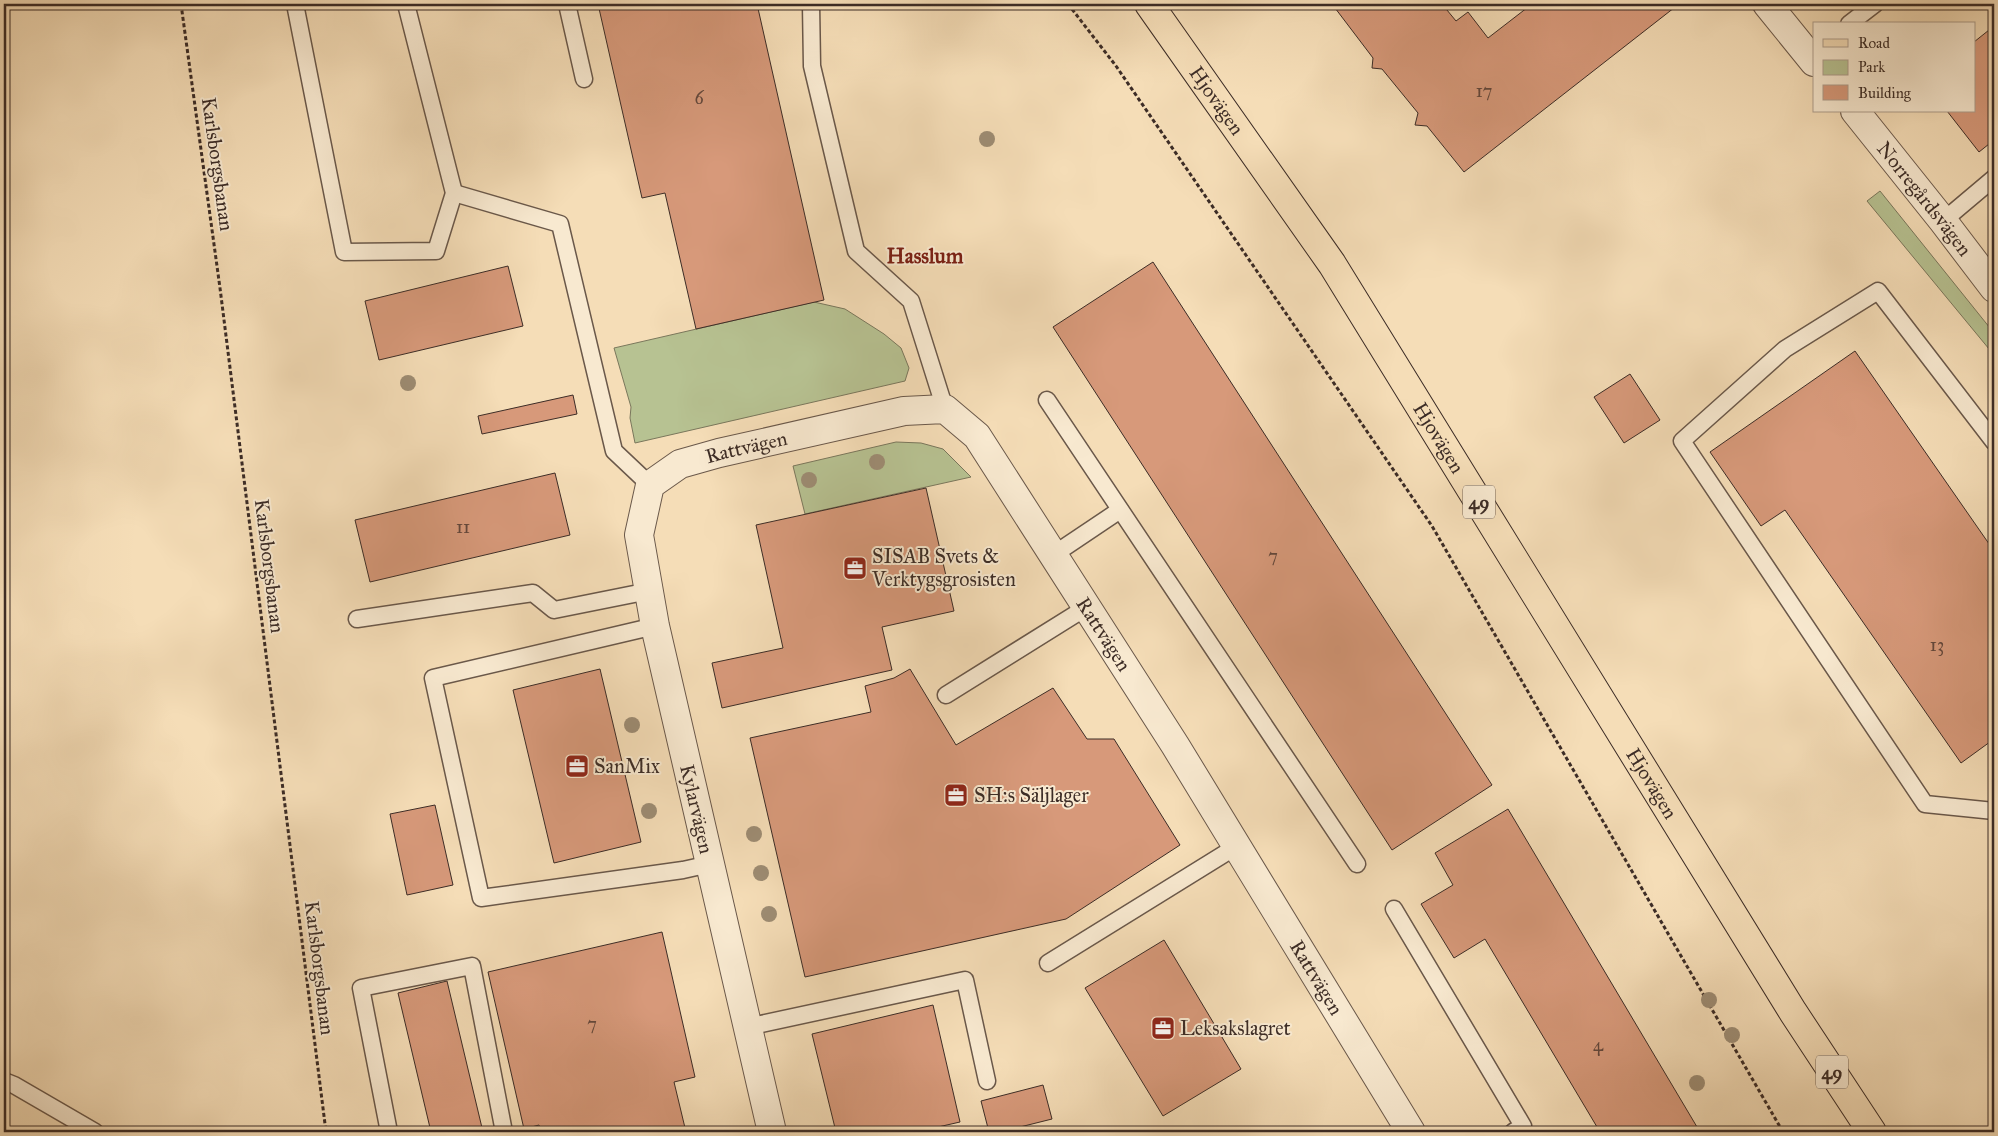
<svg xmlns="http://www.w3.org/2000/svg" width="1998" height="1136" font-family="'IM FELL Great Primer',serif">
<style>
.green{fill:#b7c292;stroke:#7a775c}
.building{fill:#d7997a;stroke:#3c2c26}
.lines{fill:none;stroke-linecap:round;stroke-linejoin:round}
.lane-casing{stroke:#6a584a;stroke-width:19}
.street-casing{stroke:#6a584a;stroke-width:30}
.primary-casing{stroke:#3c2c26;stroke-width:30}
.path{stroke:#3c2c26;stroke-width:3;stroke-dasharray:4 2.5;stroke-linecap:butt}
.lane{stroke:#f8e9d0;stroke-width:16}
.street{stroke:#f8e9d0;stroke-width:28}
.primary{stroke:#f5ddb7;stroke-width:28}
.tree{fill:#9d8c73}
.labels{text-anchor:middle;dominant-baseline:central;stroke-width:4;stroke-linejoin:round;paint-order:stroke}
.number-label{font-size:18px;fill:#63473b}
.shield{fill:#f8e9d0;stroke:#746559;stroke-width:1}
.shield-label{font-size:19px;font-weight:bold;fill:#3c2c26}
.street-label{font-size:20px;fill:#3c2c26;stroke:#f8e9d0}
.poi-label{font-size:20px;fill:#3c2c26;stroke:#f8e9d0;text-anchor:start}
.neighbourhood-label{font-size:21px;font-weight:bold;fill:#7a1f14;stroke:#f8e9d0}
</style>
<rect width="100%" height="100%" fill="#f5ddb7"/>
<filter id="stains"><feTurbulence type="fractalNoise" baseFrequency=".004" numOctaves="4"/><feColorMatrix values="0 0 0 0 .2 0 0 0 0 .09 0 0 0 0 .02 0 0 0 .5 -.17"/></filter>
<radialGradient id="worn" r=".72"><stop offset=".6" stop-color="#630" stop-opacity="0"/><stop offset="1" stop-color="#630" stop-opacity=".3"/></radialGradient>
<g class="green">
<polygon points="1880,191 1994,333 1994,355 1867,201"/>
<polygon points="814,302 845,309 884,334 901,348 909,368 905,381 635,443 630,418 631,407 614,348"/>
<polygon points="896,442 921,443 943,449 971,477 805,514 793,466"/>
</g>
<g class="building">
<polygon points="598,4 757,4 824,300 696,329 665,193 642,198"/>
<polygon points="1332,4 1442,4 1456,21 1468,12 1488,38 1532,4 1679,4 1464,172 1427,126 1415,125 1418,113 1382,69 1372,68 1373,58"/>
<polygon points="1994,26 1994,140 1979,152 1947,111 1974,111 1974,42"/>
<polygon points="1153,262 1492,785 1392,850 1053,327"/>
<polygon points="508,266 523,326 379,360 365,301"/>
<polygon points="1855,351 1994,551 1994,739 1961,763 1785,510 1761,526 1710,452"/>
<polygon points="1630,374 1660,420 1624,443 1594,397"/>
<polygon points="573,395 577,414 482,434 478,416"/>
<polygon points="555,473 570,535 370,582 355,520"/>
<polygon points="926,488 954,611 882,627 892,670 722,708 712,663 783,648 756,525"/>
<polygon points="600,669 641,842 554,863 513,690"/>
<polygon points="910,669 956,745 1053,688 1087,739 1114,739 1180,845 1066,919 805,977 750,738 871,712 865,686 894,678"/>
<polygon points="435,805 453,885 407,895 390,814"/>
<polygon points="1508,809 1700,1132 1600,1132 1485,939 1454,958 1421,904 1453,885 1435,853"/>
<polygon points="662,932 695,1077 674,1082 686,1132 541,1132 539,1125 524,1129 488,972"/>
<polygon points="1164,940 1241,1069 1163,1116 1085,988"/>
<polygon points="447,981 483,1132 431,1132 398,993"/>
<polygon points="933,1005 960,1122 916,1132 836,1132 812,1034"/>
<polygon points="1043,1085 1052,1119 1000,1132 989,1132 981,1101"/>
</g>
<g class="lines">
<g class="lane-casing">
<g id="lane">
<polyline points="295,4 344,252 436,251 454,193 406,4"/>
<polyline points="567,4 584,79"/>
<polyline points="811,4 812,66 856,251 911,301 945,409"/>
<polyline points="1849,24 1875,4"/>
<polyline points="454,193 560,224 614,451 650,485"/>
<polyline points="1943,221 1994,178"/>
<polyline points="1047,400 1357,864"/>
<polyline points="1994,442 1878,291 1785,349 1682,441 1925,804 1994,811"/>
<polyline points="1053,555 1120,510"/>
<polyline points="357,619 533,593 554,610 649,591"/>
<polyline points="655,626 433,678 481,898 683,870 710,864"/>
<polyline points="946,695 1087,607"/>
<polyline points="1394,909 1523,1126 1513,1132"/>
<polyline points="1048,963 1237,846"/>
<polyline points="747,1027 965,980 987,1081"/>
<polyline points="4,1081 14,1085 95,1132"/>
<polyline points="389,1132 361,988 472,966 504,1132"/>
</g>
</g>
<g class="street-casing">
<g id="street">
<polyline points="1767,4 1814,62"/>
<path id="s1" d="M1855,111L1943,221L1994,288"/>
<path id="s2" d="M772,1132L655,626L639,535L650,485L680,464L719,453L904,411L945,409L977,436L1175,745L1411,1132"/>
</g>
</g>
<g class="primary-casing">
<g id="primary">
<path id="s3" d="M1149,4L1332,264L1793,1012L1872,1132"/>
</g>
</g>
<g class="path">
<polyline points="181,4 220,288 326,1132"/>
<polyline points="1068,4 1116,66 1432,526 1783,1132"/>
</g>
<use href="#lane" class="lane"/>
<use href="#street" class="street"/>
<use href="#primary" class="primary"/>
</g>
<g class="tree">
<circle cx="987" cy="139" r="8"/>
<circle cx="408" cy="383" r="8"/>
<circle cx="877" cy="462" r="8"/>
<circle cx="809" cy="480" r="8"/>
<circle cx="632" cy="725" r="8"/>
<circle cx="649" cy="811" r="8"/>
<circle cx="754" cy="834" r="8"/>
<circle cx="761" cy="873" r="8"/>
<circle cx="769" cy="914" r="8"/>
<circle cx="1709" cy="1000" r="8"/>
<circle cx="1732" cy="1035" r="8"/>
<circle cx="1697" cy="1083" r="8"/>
</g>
<defs>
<g id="office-square" transform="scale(1.25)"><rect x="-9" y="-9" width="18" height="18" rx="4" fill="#8f2418" stroke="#f8e9d0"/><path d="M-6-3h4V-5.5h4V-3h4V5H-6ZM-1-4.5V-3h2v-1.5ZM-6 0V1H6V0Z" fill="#fff"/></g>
</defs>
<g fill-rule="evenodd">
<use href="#office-square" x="855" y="568"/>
<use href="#office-square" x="577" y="766"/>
<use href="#office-square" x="956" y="795"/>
<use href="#office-square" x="1163" y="1028"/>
</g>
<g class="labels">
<g class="number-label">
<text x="1484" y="91">17</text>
<text x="699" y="98">6</text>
<text x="463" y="527">11</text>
<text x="1273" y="556">7</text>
<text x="1937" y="645">13</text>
<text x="592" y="1024">7</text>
<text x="1598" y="1045">4</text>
</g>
<g class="shield">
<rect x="1463" y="485.5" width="32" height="33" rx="4"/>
<rect x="1816" y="1055.5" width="32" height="33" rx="4"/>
</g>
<g class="shield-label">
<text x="1479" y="502">49</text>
<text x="1832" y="1072">49</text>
</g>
<g class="street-label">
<text stroke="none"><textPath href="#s3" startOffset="118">Hjovägen</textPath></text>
<text transform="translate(218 164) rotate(82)">Karlsborgsbanan</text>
<text stroke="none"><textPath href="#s1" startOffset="112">Norregårdsvägen</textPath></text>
<text stroke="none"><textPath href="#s3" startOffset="522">Hjovägen</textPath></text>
<text stroke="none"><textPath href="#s2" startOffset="768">Rattvägen</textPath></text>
<text transform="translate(270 566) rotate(83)">Karlsborgsbanan</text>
<text stroke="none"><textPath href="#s2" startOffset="1248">Rattvägen</textPath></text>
<text stroke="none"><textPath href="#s3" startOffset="928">Hjovägen</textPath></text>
<text transform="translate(697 809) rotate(77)">Kylarvägen</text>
<text transform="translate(320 968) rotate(83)">Karlsborgsbanan</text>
<text stroke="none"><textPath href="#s2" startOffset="1652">Rattvägen</textPath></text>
</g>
<g class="poi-label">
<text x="872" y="556">SISAB Svets &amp;<tspan x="872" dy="23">Verktygsgrosisten</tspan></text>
<text x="594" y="766">SanMix</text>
<text x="974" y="795">SH:s Säljlager</text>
<text x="1180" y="1028">Leksakslagret</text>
</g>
<g class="neighbourhood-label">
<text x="925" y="256">Hasslum</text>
</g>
</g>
<rect width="1998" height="1136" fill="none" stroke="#f5ddb7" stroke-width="20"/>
<rect x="5" y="5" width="1988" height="1126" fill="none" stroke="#3c2c26" stroke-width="2.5"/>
<rect x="10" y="10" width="1978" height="1116" fill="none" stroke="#3c2c26"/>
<rect x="1813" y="22" width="162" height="90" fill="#f8e9d0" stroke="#ad9d8c"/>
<rect x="1823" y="39" width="25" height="8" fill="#f5ddb7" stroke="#ad9d8c"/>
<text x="1858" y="48" font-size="15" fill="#3c2c26">Road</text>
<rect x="1823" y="60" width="25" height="15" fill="#b7c292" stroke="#ad9d8c"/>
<text x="1858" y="72" font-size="15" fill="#3c2c26">Park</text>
<rect x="1823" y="85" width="25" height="15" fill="#d7997a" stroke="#ad9d8c"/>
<text x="1858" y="98" font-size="15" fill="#3c2c26">Building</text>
<rect width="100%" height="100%" filter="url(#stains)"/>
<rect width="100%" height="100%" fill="url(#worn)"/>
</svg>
